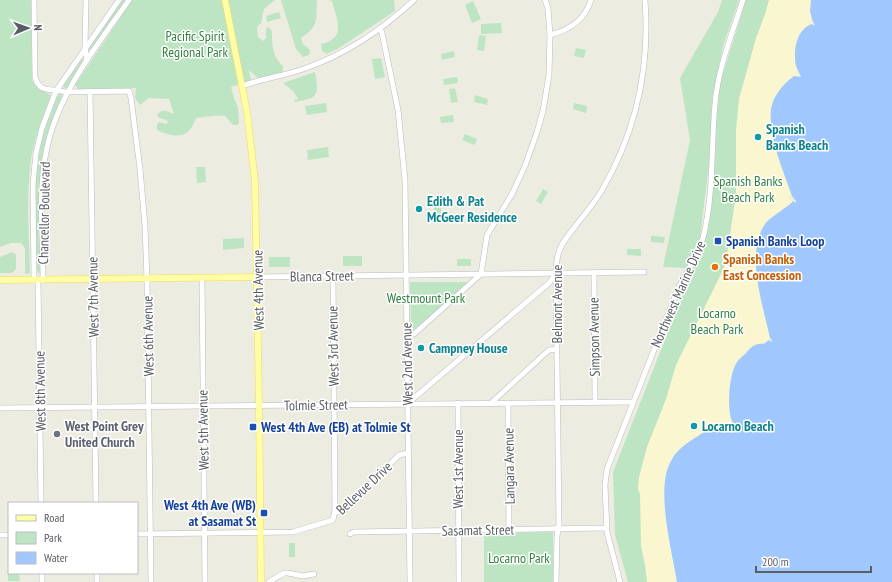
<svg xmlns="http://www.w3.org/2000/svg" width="892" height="582" font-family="'PT Sans Narrow',sans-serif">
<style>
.green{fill:#bde5c3}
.sand{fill:#faf6cf}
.water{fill:#a0c8ff}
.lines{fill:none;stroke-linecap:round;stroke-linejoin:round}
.minor-casing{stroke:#b9bbc1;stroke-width:6}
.major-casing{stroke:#f2dd55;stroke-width:7}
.minor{stroke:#fff;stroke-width:5}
.major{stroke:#fffda5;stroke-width:6}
.culture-dot{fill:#0f9aa8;stroke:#fff;stroke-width:1.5}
.transit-dot{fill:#1a4fb4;stroke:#fff;stroke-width:1.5}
.food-dot{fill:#e8710a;stroke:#fff;stroke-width:1.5}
.worship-dot{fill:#6b7280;stroke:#fff;stroke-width:1.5}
.labels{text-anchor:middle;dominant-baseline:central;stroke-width:3;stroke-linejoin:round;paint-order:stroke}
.park-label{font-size:14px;fill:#328141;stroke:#fff}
.culture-label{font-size:14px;font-weight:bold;fill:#0d838f;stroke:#fff;text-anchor:start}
.street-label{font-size:14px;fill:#5a5d63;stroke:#fff}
.transit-label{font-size:14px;font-weight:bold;fill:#164399;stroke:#fff;text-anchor:start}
.food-label{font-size:14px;font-weight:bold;fill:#c56008;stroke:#fff;text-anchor:start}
.worship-label{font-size:14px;font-weight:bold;fill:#5b616d;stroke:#fff;text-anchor:start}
</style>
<rect width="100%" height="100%" fill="#edece1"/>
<g class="green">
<path d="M0,0H31L32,80C36,89 43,91 51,95C43,116 35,137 31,159C26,197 29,236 30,273L25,274V248L21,243H11L0,247Z"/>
<polygon points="121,0 126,0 90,51 89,46"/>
<path d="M132,0H275L264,9L261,23L257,27L258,37L263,41L266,38V29L268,27L272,31C272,44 272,57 283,66V71L280,74L258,78L249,70L251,80L231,87L234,98L238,108L239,123L237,125H233L225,116C215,115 206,117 196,118C188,140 176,138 157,130V124L159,122L167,124L168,121L158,117L157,115C163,108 166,111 174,114L169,99L149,98L140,105L135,98L136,88L78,89L75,85Z"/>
<path d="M281,0H317C316,21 319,26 301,38L303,44L310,50L309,55L303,57L296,49Z"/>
<path d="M328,0H394L395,11L339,48L327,54L322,51L321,44C347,39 337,20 332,1Z"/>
<polygon points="722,0 739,0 723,46 712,100 710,156 700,238 686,268 663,267 690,140 680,78 718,12"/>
<polygon points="746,0 810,0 772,152 790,197 755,232 732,424 677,582 628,582 615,535 613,472 706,235 709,224 715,163 717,101 722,77"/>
<polygon points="473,1 481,19 472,23 465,5"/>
<polygon points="279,12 281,18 267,22 266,16"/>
<polygon points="501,23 502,33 481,34 481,24"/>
<polygon points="479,35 486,36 484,51 477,50"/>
<polygon points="576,48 586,50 584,58 574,56"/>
<polygon points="454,51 455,57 442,60 441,54"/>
<polygon points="381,58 385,77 375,79 372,59"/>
<polygon points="80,59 83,59 82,62 67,88 65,88 63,86 64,83"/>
<path d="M315,72C319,95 319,98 295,102L294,100L298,99L294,92L283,83Z"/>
<polygon points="457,77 458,83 444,85 443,79"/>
<polygon points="455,88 458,102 451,103 449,89"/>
<path d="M60,93L62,94L61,99L46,141L40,268V273H38L36,264C35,212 31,158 52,109C54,103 56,97 60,93Z"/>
<polygon points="475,95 488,99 487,105 474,102"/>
<polygon points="326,103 327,112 307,115 305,106"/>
<polygon points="574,103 587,106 586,113 573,109"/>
<polygon points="453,115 454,122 441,123 440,117"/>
<polygon points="465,134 477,139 475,145 462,140"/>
<polygon points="328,147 329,157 308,160 307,150"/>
<polygon points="196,167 205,167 206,182 197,183"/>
<polygon points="543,189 548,192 541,204 536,201"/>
<rect x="434" y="201" width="7" height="13"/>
<polygon points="651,236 665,237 664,243 651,242"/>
<polygon points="244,238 244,248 223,250 223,239"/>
<polygon points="627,249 641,249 641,256 627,255"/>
<polygon points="12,252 16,255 16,269 12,273 0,273 0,257"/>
<rect x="343" y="256" width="19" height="10"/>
<rect x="269" y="257" width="21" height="10"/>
<rect x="457" y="259" width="14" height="7"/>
<polygon points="410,282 470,282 411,332"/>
<polygon points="553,532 553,582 484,582 484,533"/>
<rect x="289" y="543" width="6" height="14"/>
<polygon points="8,563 9,573 19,573 20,581 8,581"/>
</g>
<polygon class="sand" points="769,0 813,0 815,23 811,19 810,21 814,25 810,26 800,73 796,71 800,77 796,201 792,196 789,196 797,207 774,336 757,347 686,582 647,582 645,565 641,546 640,494 638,489 639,477 647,447 666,399 676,365 724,268 728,249 736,194 736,130 739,99 756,38 765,14"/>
<path class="water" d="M811,0H892V582H677C672,551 655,488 671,461C677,449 687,443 698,436C709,429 715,422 728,427L733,423C726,411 729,373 737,362C739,359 743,356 746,353C751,347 755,343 764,344L769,340L771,342L772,340L770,338C763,305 745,254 765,224C771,216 790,206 793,201L796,203V201L792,196C783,170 768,136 771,109C773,96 784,83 794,76L801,77C800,73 797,70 796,66C793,52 796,29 812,24L815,26L812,19L810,11Z"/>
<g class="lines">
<g class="minor-casing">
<g id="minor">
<path d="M34,0L35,77C40,95 52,87 65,92L129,91L131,98L140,169L145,226L147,279L151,582"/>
<polyline points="86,0 85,47 87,60"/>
<polyline points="380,28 382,33 398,110 405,180 410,582"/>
<path d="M550,35C570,30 585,20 591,0"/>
<path d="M242,86C263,78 285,76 306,68C346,54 383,29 414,0"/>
<polyline points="90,92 96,503"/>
<polyline points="594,273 595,402"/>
<polyline points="257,277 644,272"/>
<polyline points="202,278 205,582"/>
<polyline points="34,280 33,184 36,153 42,128 56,91 119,0"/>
<polyline points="38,280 41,503"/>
<path d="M43,280C43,237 38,193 46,152C57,94 96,47 129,0"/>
<polyline points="407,336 414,334 481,274 487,235 512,194 525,166 537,132 543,111 549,75 550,35 548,8 545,0"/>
<polyline points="408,403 549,283 556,274"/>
<polyline points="458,403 459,582"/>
<polyline points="491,403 549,350 557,349"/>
<polyline points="508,403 509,529"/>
<polyline points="0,408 633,402"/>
<polyline points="335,512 342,512 345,510 399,455 408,453"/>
<polyline points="137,534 293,532 333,520 335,510 333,276"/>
<polyline points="350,534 354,532 606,528"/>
<polyline points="0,535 9,535"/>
<polyline points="42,573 42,582"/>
<polyline points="97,573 97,582"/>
<polyline points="269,582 284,573 288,573 303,576 314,574"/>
<path d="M556,582L557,536L559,525L556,279C556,271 556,263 558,255C561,242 570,234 577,224C586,213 595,202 602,190C636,132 650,67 645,0"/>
<path d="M620,582L607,532L605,485L607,469L678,289L699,250L703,238C714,194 711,148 715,104C718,68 732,34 743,0"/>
</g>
</g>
<g class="major-casing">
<g id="major">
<polyline points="225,0 247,112 255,182 259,405 261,582"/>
<polyline points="0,280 257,277"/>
</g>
</g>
<use href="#minor" class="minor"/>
<use href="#major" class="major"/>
</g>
<g class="culture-dot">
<circle cx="758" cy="137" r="4"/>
<circle cx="419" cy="209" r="4"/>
<circle cx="421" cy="348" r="4"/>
<circle cx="694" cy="426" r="4"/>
</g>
<g class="transit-dot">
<rect x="714" y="237" width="8" height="8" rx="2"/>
<rect x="249" y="423" width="8" height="8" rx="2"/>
<rect x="260" y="509" width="8" height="8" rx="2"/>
</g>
<circle class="food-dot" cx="715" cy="267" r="4"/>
<circle class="worship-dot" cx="57" cy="434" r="4"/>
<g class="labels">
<g class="park-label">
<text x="195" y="36">Pacific Spirit<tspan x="195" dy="16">Regional Park</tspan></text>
<text x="748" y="181">Spanish Banks<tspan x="748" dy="16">Beach Park</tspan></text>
<text x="426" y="298">Westmount Park</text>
<text x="717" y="313">Locarno<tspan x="717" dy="16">Beach Park</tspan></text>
<text x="519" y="558">Locarno Park</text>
</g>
<g class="culture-label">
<text x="766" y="129">Spanish<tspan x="766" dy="16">Banks Beach</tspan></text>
<text x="427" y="201">Edith &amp; Pat<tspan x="427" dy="16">McGeer Residence</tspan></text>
<text x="429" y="348">Campney House</text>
<text x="702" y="426">Locarno Beach</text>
</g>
<g class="street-label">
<text transform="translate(44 213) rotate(-89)">Chancellor Boulevard</text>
<text transform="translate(322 276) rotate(-1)">Blanca Street</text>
<text transform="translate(258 290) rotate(-91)">West 4th Avenue</text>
<text transform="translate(678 294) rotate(-66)">Northwest Marine Drive</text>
<text transform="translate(93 297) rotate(-91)">West 7th Avenue</text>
<text transform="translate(557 304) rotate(-90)">Belmont Avenue</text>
<text transform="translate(148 336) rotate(-91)">West 6th Avenue</text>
<text transform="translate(594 337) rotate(-91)">Simpson Avenue</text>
<text transform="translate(333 346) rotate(-91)">West 3rd Avenue</text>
<text transform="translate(407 364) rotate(-91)">West 2nd Avenue</text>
<text transform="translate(40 391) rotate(-91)">West 8th Avenue</text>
<text transform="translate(316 405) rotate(-1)">Tolmie Street</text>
<text transform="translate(203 430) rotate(-91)">West 5th Avenue</text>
<text transform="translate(509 466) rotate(-91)">Langara Avenue</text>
<text transform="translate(458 469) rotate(-90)">West 1st Avenue</text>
<text transform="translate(364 488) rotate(-43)">Bellevue Drive</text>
<text transform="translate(478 530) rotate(-1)">Sasamat Street</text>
</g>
<g class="transit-label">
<text x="726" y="241">Spanish Banks Loop</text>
<text x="261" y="427">West 4th Ave (EB) at Tolmie St</text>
<text x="256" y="505" text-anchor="end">West 4th Ave (WB)<tspan x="256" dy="16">at Sasamat St</tspan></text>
</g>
<g class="food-label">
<text x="723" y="259">Spanish Banks<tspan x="723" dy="16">East Concession</tspan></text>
</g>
<g class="worship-label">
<text x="65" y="426">West Point Grey<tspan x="65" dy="16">United Church</tspan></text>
</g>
</g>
<rect x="8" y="502" width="130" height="72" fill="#ffffff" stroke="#bdbec1"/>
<rect x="16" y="515" width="20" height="6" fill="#fffda5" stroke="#bdbec1"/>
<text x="44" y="522" font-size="12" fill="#5a5d63">Road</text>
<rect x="16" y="532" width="20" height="12" fill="#bde5c3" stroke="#bdbec1"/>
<text x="44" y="542" font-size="12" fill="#5a5d63">Park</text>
<rect x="16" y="552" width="20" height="12" fill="#a0c8ff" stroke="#bdbec1"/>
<text x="44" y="562" font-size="12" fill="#5a5d63">Water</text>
<g transform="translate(28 28) rotate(88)" stroke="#ffffff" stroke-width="3" paint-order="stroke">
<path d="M0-3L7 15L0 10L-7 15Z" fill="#5a5d63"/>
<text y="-6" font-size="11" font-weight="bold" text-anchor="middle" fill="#5a5d63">N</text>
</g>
<path d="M756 566v6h115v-6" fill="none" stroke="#5a5d63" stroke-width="2"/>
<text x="762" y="566" font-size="12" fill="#5a5d63" stroke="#ffffff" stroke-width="3" paint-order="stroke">200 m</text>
</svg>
